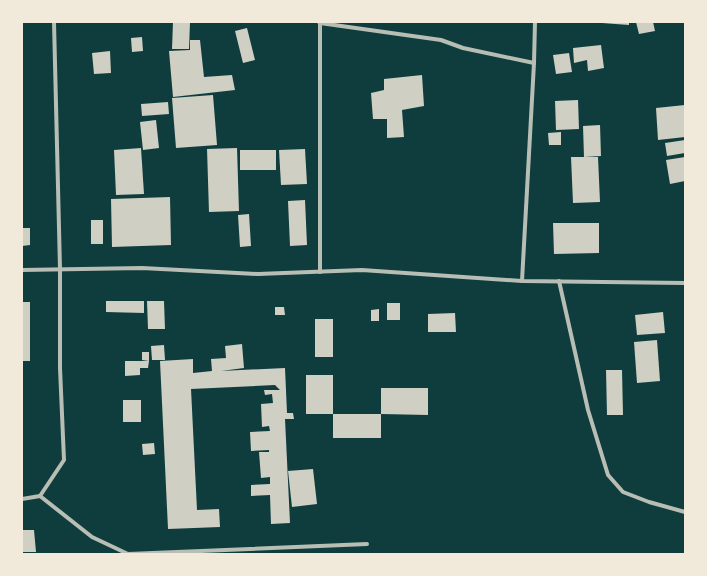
<svg xmlns="http://www.w3.org/2000/svg" width="707" height="576" font-family="'PT Sans Narrow',sans-serif">
<style>
.building{fill:#cfcfc3}
.lines{fill:none;stroke-linecap:round;stroke-linejoin:round}
.minor{stroke:#b8beb3;stroke-width:4}
</style>
<rect width="100%" height="100%" fill="#0f3d3e"/>
<g class="building">
<polygon points="173,22 190,22 189,49 172,49"/>
<polygon points="602,22 629,22 629,25 602,23"/>
<polygon points="636,22 653,22 655,31 639,34"/>
<polygon points="247,28 255,60 243,63 235,31"/>
<polygon points="142,37 143,51 132,52 131,38"/>
<polygon points="190,40 200,40 204,77 232,75 235,90 173,97 169,51 190,50"/>
<polygon points="601,45 604,68 588,71 587,60 574,63 573,48"/>
<polygon points="110,51 111,73 94,74 92,53"/>
<polygon points="569,53 572,72 556,74 553,55"/>
<polygon points="422,75 424,106 402,110 404,137 387,138 387,119 373,119 371,93 384,90 384,79"/>
<polygon points="213,95 217,145 176,148 172,98"/>
<polygon points="578,100 579,129 556,130 555,101"/>
<polygon points="168,102 169,114 142,116 141,104"/>
<polygon points="685,105 685,137 658,140 656,108"/>
<polygon points="156,120 159,148 143,150 140,122"/>
<polygon points="600,125 601,156 584,157 583,126"/>
<polygon points="561,132 561,145 549,145 548,133"/>
<polygon points="685,140 685,153 667,156 665,143"/>
<polygon points="141,148 144,194 116,195 114,150"/>
<polygon points="237,148 239,211 209,212 207,149"/>
<polygon points="305,149 307,184 281,185 279,150"/>
<rect x="240" y="150" width="36" height="20"/>
<polygon points="571,157 598,157 600,202 573,203"/>
<polygon points="685,157 685,181 670,184 666,160"/>
<polygon points="170,197 171,245 112,247 111,199"/>
<polygon points="305,200 307,245 290,246 288,201"/>
<polygon points="249,214 251,246 240,247 238,215"/>
<rect x="91" y="220" width="12" height="24"/>
<polygon points="553,223 599,223 599,253 554,254"/>
<polygon points="22,228 30,228 30,245 22,246"/>
<polygon points="106,301 144,301 144,313 106,312"/>
<polygon points="147,301 164,301 165,329 148,329"/>
<rect x="22" y="302" width="8" height="59"/>
<rect x="387" y="303" width="13" height="17"/>
<polygon points="275,307 284,307 285,315 275,315"/>
<polygon points="379,309 379,321 371,321 371,310"/>
<polygon points="663,312 665,333 637,335 635,315"/>
<polygon points="455,313 456,332 428,332 428,314"/>
<rect x="315" y="319" width="18" height="38"/>
<polygon points="657,340 660,381 637,383 634,342"/>
<polygon points="242,344 244,368 221,371 285,368 287,413 293,413 294,419 285,419 290,523 271,524 270,495 251,496 251,485 270,484 270,477 261,478 259,452 269,452 269,450 251,451 250,432 270,431 269,426 262,427 261,404 273,403 272,394 265,395 264,390 280,390 275,385 191,389 197,510 219,509 220,527 168,529 160,361 193,359 193,373 212,371 211,359 226,358 225,346"/>
<polygon points="164,345 165,360 152,360 151,346"/>
<polygon points="142,352 149,352 149,361 142,360"/>
<polygon points="125,361 149,361 148,368 140,368 140,375 125,376"/>
<polygon points="606,370 622,370 623,415 607,415"/>
<rect x="306" y="375" width="27" height="39"/>
<polygon points="381,388 428,388 428,415 381,414"/>
<rect x="123" y="400" width="18" height="22"/>
<rect x="333" y="414" width="48" height="24"/>
<polygon points="154,443 155,454 143,455 142,444"/>
<polygon points="313,469 317,504 292,507 288,471"/>
<polygon points="22,530 34,530 36,552 22,552"/>
</g>
<g class="lines">
<g class="minor">
<polyline points="319,22 320,23 441,40 463,48 534,63"/>
<polyline points="320,23 320,272"/>
<polyline points="22,270 142,268 258,274 362,270 522,281 685,283"/>
<polyline points="522,281 534,63 535,22"/>
<polyline points="559,281 588,410 608,475 623,492 649,502 685,512"/>
<polyline points="40,496 92,537 128,554 367,544"/>
<polyline points="22,499 40,496 64,460 60,368 60,269 54,22"/>
</g>
</g>
<rect width="707" height="576" fill="none" stroke="#f1e9da" stroke-width="46"/>
</svg>
